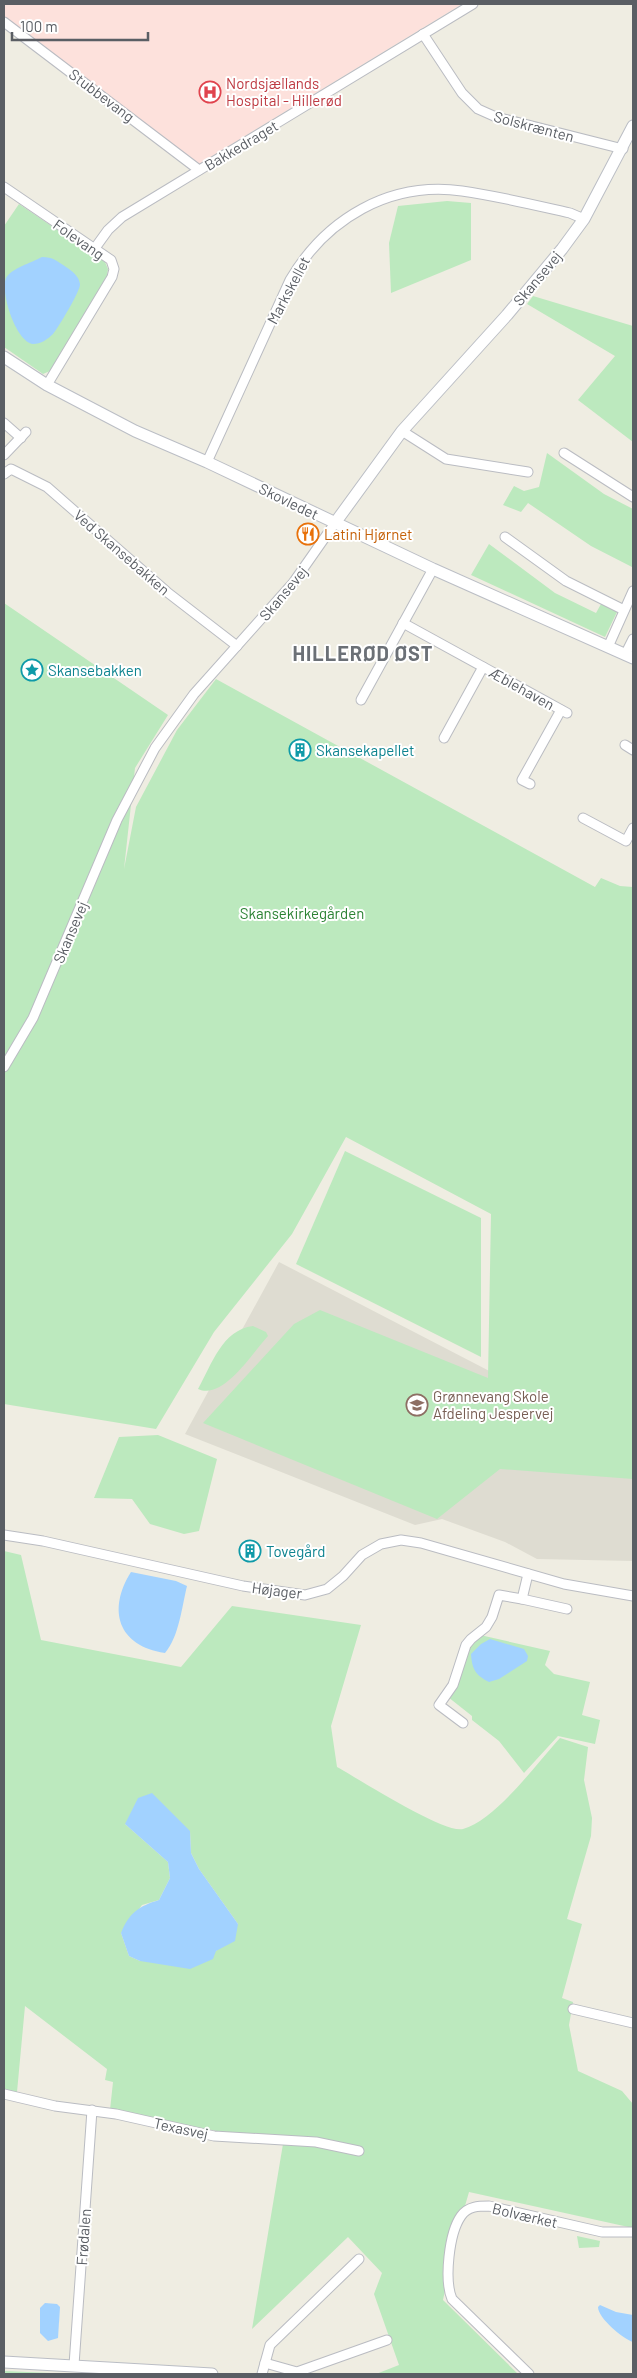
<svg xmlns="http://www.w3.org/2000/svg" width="637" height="2378" font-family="Barlow,sans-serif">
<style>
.education{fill:#dedcd1}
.medical{fill:#fde1dc}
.green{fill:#bce9be;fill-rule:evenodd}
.water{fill:#a2d2ff}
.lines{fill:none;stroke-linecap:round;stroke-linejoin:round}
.street-casing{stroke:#babcc2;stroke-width:11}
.secondary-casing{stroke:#bbbec5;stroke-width:13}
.street{stroke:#fff;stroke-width:9}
.secondary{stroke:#fff;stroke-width:11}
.labels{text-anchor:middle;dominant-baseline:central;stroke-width:4;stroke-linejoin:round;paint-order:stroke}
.health-label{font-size:15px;fill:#be3a42;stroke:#fff;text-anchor:start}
.street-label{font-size:15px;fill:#5a5e64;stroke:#fff}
.food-label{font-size:15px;fill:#c56008;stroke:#fff;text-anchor:start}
.culture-label{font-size:15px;fill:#0d838f;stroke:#fff;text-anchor:start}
.park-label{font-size:15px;fill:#2c8234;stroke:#fff}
.education-label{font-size:15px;fill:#785e54;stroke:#fff;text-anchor:start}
.district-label{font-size:20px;font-weight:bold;letter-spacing:1px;fill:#6b7076;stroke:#fff}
</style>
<rect width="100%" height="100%" fill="#efede2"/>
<polygon class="education" points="633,1219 633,1561 537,1559 505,1542 442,1519 415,1525 185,1434 279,1262 499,1376"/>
<polygon class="medical" points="4,4 462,4 199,164 4,19"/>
<g class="green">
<polygon points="447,201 471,203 471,260 391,293 389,243 398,206"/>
<polygon points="19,204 105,262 108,269 107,276 50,371 43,374 4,347 4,226"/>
<polygon points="533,296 633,326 633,442 578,400 615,356 527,304"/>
<polygon points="547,453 604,494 633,509 632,567 591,546 528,503 521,512 503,505 514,486 524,491 539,487"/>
<polygon points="489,544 555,593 596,613 601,604 617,612 605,637 471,575"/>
<polygon points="4,603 168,715 135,768 124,869 136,807 177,730 216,679 595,887 601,878 620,886 633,887 633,1479 500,1469 437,1519 203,1423 294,1324 320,1310 488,1378 491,1214 346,1137 292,1234 214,1332 156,1429 4,1404"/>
<polygon points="345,1151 481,1218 481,1357 296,1264"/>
<path d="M253,1326L266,1332L268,1336C253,1352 223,1401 198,1389C212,1364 222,1330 253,1326Z"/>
<polygon points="158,1435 217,1459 199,1531 184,1534 150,1524 132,1499 94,1498 119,1437"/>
<path d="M4,1551L21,1555L41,1640L181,1667L232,1606L361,1625L331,1726L337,1767C359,1779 444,1834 463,1829C496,1820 536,1764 560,1738L588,1747L584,1780L592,1818L591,1836L567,1919L582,1924L562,1998L573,2002L569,2025L578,2071L622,2091L633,2104V2228L469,2192L456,2237L443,2300L518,2374H376L399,2365L374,2294L382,2273L348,2237L252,2329L283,2144L110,2110L113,2082L105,2080L107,2069L25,2006L17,2092L4,2090ZM125,1824L190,1831L191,1853L199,1869L238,1924L216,1951L140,1961L129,1956L121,1933L142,1905L159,1900L170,1878L168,1862Z"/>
<polygon points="480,1635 550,1651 545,1665 554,1674 590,1682 582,1715 600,1720 595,1744 558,1736 524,1773 499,1741 472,1720 472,1716 448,1697 469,1646"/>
<polygon points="577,2236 600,2241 599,2247 579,2248"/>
<polygon points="4,2371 74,2374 4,2374"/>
</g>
<g class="water">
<path d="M42,257C53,257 57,261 66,267C72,271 79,276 80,284C81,290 58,328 53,334C48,339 41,344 33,344C16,342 0,292 6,278C12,268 31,263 42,257Z"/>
<path d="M131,1572L176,1581L187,1586C182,1606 179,1637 165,1653C118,1646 107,1610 131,1572Z"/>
<path d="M490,1639L524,1649L528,1656L527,1661L499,1679L489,1682C475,1675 472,1669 471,1654L481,1644Z"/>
<path d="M152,1793L190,1831L191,1853L199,1869L238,1924L235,1941L216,1951L213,1959L190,1969L140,1961L129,1956L121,1933C129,1913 139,1906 159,1900L170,1878L168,1862L125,1824L138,1798Z"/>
<polygon points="45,2303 57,2304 60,2307 58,2338 48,2341 40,2333 40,2308"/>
<path d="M600,2305L616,2312L633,2315V2342C623,2339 598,2318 598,2307Z"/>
</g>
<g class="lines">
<g class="street-casing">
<g id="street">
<polyline points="4,22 199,170"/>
<polyline points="423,34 462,93 478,109 496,117 623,149"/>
<polyline points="4,187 111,260 114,269 112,277 47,385"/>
<polyline points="95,248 108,230 122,217 473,4"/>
<polyline points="4,423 21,438"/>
<polyline points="402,431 446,459 528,472"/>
<polyline points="564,453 633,497"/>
<polyline points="4,455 26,432"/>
<path d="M207,462L290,280C326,219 389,181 462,191C498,196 534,205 570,213L584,219"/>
<polyline points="4,474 11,469 47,487 167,592 237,646"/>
<polyline points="505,537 566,581 624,610"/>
<polyline points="403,623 567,713"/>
<polyline points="608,647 633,591"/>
<polyline points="625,655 633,639"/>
<polyline points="361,700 433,569"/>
<polyline points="444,738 483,667"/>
<polyline points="625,745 633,750"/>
<polyline points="530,784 522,780 561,710"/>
<polyline points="583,818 626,841 633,828"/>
<polyline points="4,1067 33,1018 117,820 155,748 194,694 293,583 335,523"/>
<polyline points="4,1535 43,1541 243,1586 305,1595 327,1589 343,1576 362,1555 381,1544 401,1540 421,1543 564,1584 633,1596"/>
<polyline points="528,1574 522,1599 567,1609"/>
<polyline points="463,1723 439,1705 453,1685 466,1645 471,1639 486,1627 492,1617 499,1595 522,1599"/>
<polyline points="573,2009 633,2023"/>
<polyline points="4,2094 55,2106 116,2114 214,2136 316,2142 359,2151"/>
<polyline points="265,2363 270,2345 359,2259"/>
<polyline points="74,2365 92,2110"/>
<polyline points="262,2374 265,2363 297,2372 387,2340"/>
<path d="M529,2374L452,2299C444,2280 449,2233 461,2216C468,2206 479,2206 489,2206L602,2232H633"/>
</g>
</g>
<g class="secondary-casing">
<g id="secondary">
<polyline points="4,357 47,385 135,431 207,462 433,569 633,658"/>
<polyline points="335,523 402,431 507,315 562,249 584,219 633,126"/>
<polyline points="4,2362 212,2374"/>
</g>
</g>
<use href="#street" class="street"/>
<use href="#secondary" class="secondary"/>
</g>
<defs>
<g id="hospital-ring" transform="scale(1.125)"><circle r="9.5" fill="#fff" stroke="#e0444e" stroke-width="1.5"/><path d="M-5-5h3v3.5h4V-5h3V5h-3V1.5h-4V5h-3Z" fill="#e0444e"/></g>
<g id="restaurant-ring" transform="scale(1.125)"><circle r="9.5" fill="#fff" stroke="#e8710a" stroke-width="1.5"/><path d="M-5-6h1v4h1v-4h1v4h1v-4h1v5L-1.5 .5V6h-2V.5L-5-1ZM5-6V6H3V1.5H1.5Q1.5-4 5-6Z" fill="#e8710a"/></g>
<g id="sight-ring" transform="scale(1.125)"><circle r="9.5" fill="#fff" stroke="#0f9aa8" stroke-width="1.5"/><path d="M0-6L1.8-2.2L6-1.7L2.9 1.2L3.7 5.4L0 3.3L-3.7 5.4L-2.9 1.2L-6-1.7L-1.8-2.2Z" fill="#0f9aa8"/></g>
<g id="building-ring" transform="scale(1.125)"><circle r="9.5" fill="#fff" stroke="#0f9aa8" stroke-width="1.5"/><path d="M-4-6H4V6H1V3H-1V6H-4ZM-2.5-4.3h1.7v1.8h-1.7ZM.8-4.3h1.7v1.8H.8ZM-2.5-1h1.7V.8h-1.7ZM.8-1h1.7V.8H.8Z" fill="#0f9aa8"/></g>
<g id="school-ring" transform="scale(1.125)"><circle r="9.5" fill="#fff" stroke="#8d6e63" stroke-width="1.5"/><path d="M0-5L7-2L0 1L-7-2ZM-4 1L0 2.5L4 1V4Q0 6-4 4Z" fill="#8d6e63"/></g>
</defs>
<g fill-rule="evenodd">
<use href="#hospital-ring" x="210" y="92"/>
<use href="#restaurant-ring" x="308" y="534"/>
<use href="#sight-ring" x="32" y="670"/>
<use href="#building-ring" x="300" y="750"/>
<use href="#school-ring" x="417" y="1405"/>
<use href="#building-ring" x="250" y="1551"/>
</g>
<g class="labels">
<g class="health-label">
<text x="226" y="83">Nordsjællands<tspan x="226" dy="17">Hospital - Hillerød</tspan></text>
</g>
<g class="street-label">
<text transform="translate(102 95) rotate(37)">Stubbevang</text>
<text transform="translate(534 126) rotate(15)">Solskrænten</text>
<text transform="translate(241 145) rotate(-31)">Bakkedraget</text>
<text transform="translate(79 239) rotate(35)">Folevang</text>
<text transform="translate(537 278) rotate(-50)">Skansevej</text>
<text transform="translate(288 290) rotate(-62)">Markskellet</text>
<text transform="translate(289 501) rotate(26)">Skovledet</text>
<text transform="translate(122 552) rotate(41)">Ved Skansebakken</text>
<text transform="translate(283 593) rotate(-50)">Skansevej</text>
<text transform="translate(522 688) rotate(29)">Æblehaven</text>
<text transform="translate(70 932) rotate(-67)">Skansevej</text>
<text transform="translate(277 1590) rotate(7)">Højager</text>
<text transform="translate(181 2128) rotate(12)">Texasvej</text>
<text transform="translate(525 2215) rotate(13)">Bolværket</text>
<text transform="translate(83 2237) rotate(-86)">Frødalen</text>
</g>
<g class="food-label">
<text x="324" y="534">Latini Hjørnet</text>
</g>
<g class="culture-label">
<text x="48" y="670">Skansebakken</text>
<text x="316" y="750">Skansekapellet</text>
<text x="266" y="1551">Tovegård</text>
</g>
<g class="park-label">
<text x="302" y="913">Skansekirkegården</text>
</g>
<g class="education-label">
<text x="433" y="1396">Grønnevang Skole<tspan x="433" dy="17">Afdeling Jespervej</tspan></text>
</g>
<g class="district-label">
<text x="363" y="653">HILLERØD ØST</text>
</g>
</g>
<rect width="637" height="2378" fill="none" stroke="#5a5e64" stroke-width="10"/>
<path d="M12 32v8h136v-8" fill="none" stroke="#5a5e64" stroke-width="2.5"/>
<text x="20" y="32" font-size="15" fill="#5a5e64" stroke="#ffffff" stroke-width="4" paint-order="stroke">100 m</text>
</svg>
